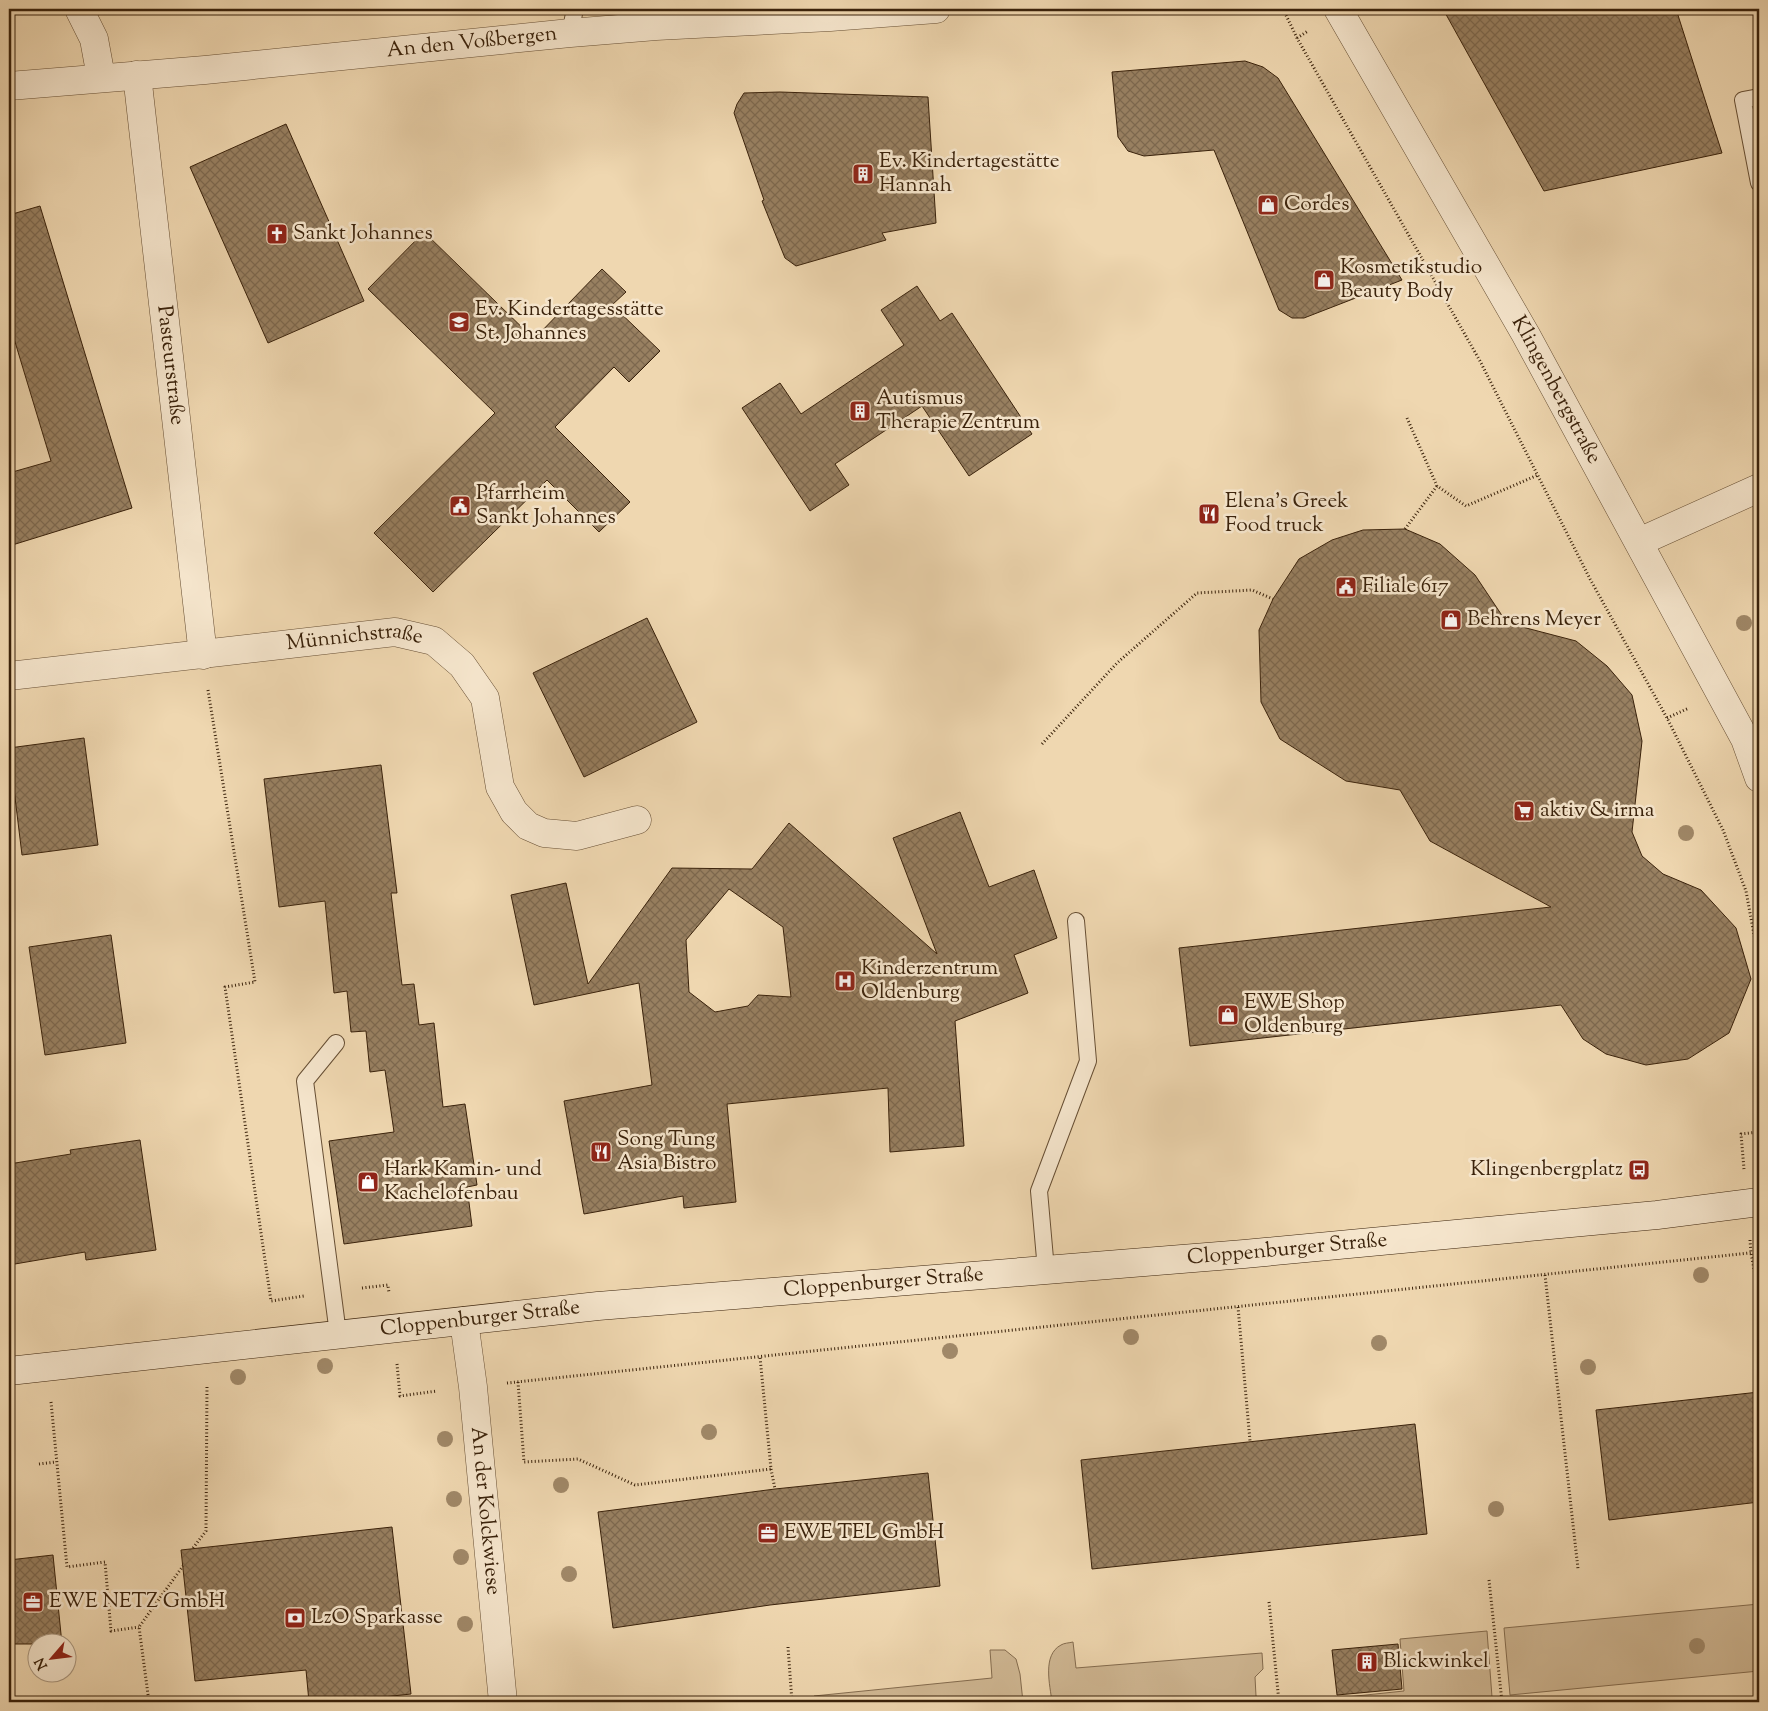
<svg xmlns="http://www.w3.org/2000/svg" width="1768" height="1711" font-family="'Sorts Mill Goudy',serif">
<style>
.green{fill:#d0b894;stroke:#856d50}
.building{fill:url(#building-cross-hatch);stroke:#3a220b;fill-rule:evenodd}
.lines{fill:none;stroke-linecap:round;stroke-linejoin:round}
.lane-casing{stroke:#674f34;stroke-width:18}
.street-casing{stroke:#674f34;stroke-width:29}
.secondary-casing{stroke:#3a220b;stroke-width:29}
.path{stroke:#3a220b;stroke-width:3;stroke-dasharray:1 2.5;stroke-linecap:butt}
.lane{stroke:#f5e5cc;stroke-width:16}
.street{stroke:#f5e5cc;stroke-width:28}
.secondary{stroke:#f5e5cc;stroke-width:28}
.tree{fill:#a08868}
.labels{text-anchor:middle;dominant-baseline:central;stroke-width:5;stroke-linejoin:round;paint-order:stroke}
.street-label{font-size:21px;fill:#3a220b;stroke:#f5e5cc}
.poi-label{font-size:21px;fill:#3a220b;stroke:#f5e5cc;text-anchor:start}
</style>
<defs>
<pattern id="building-cross-hatch" width="8" height="8" patternUnits="userSpaceOnUse" patternTransform="scale(1.25)"><rect width="8" height="8" fill="#988061"/><path d="M0 0l8 8M0 8l8-8" fill="none" stroke="#7d684e"/></pattern>
</defs>
<rect width="100%" height="100%" fill="#efd7b0"/>
<filter id="stains"><feTurbulence type="fractalNoise" baseFrequency=".004" numOctaves="4"/><feColorMatrix values="0 0 0 0 .2 0 0 0 0 .09 0 0 0 0 .02 0 0 0 .5 -.17"/></filter>
<radialGradient id="worn" r=".72"><stop offset=".6" stop-color="#630" stop-opacity="0"/><stop offset="1" stop-color="#630" stop-opacity=".3"/></radialGradient>
<g class="green">
<polygon points="1759,1604 1759,1671 1510,1695 1504,1628"/>
<polygon points="1487,1631 1492,1697 1440,1702 1338,1702 1337,1698 1404,1691 1400,1639"/>
<path d="M1073,1642L1076,1668L1262,1653L1263,1669L1255,1677L1256,1696L1265,1702H1052C1050,1685 1042,1655 1061,1645C1064,1643 1069,1643 1073,1642Z"/>
<polygon points="990,1650 1005,1650 1016,1659 1020,1674 1023,1702 815,1702 814,1696 992,1678"/>
</g>
<g class="building">
<polygon points="1443,9 1676,9 1722,153 1544,191"/>
<polygon points="1245,61 1263,67 1278,78 1402,280 1304,318 1292,318 1279,310 1214,150 1144,156 1128,151 1118,137 1112,72"/>
<polygon points="780,92 928,97 936,223 882,233 886,240 796,266 785,258 762,201 764,200 734,113 737,104 744,93"/>
<polygon points="286,124 364,301 268,343 190,167"/>
<polygon points="40,206 132,508 9,546 9,473 51,461 9,322 9,215"/>
<polygon points="424,232 534,339 602,269 626,292 612,305 660,351 629,382 614,367 555,427 630,502 599,532 547,480 433,592 374,533 495,413 368,289"/>
<polygon points="917,286 940,321 952,313 1032,434 969,476 922,406 835,464 849,485 810,511 742,408 780,383 801,414 904,345 881,310"/>
<polygon points="1405,529 1440,544 1475,575 1507,623 1576,641 1607,666 1632,695 1642,741 1632,832 1642,856 1663,874 1701,890 1736,928 1751,979 1729,1033 1688,1059 1646,1065 1606,1054 1583,1039 1561,1005 1190,1046 1179,948 1551,907 1430,841 1400,790 1346,781 1280,739 1261,702 1259,630 1273,599 1299,559 1332,540 1363,530"/>
<polygon points="647,618 697,722 584,777 533,673"/>
<polygon points="84,738 98,845 22,855 9,748"/>
<polygon points="381,765 397,893 391,893 402,985 414,984 419,1025 434,1023 443,1107 465,1104 477,1185 467,1187 472,1226 344,1244 329,1141 394,1132 385,1070 370,1072 366,1031 351,1032 347,991 334,993 325,901 279,907 264,779"/>
<path d="M960,812L989,887L1034,870L1057,938L1014,955L1028,993L955,1021L964,1146L890,1152L888,1088L727,1104L736,1202L684,1208L683,1196L584,1214L564,1101L652,1085L639,983L534,1005L511,895L566,883L588,984L672,868L752,869L789,823L937,954L893,838ZM729,889L783,927L791,997L758,995L748,1006L715,1012L689,992L686,940Z"/>
<polygon points="111,935 126,1043 45,1055 29,947"/>
<polygon points="140,1140 156,1250 86,1260 85,1252 9,1265 9,1164 71,1154 70,1150"/>
<polygon points="1759,1392 1759,1502 1609,1520 1596,1410"/>
<polygon points="1415,1424 1427,1534 1092,1569 1081,1460"/>
<polygon points="928,1473 940,1586 770,1605 613,1628 598,1512 775,1489"/>
<polygon points="392,1527 411,1694 336,1702 309,1702 306,1670 195,1681 181,1550"/>
<polygon points="53,1555 62,1644 9,1644 9,1560"/>
<polygon points="1398,1644 1402,1689 1337,1695 1332,1650"/>
</g>
<g class="lines">
<g class="lane-casing">
<g id="lane">
<polyline points="570,33 575,9"/>
<polyline points="1759,97 1743,100 1759,183"/>
<polyline points="336,1043 305,1081 338,1334"/>
<polyline points="1046,1270 1039,1191 1088,1061 1076,921"/>
</g>
</g>
<g class="street-casing">
<g id="street">
<polyline points="79,9 94,39 101,77"/>
<path id="s1" d="M1338,9L1526,335L1745,739L1759,778"/>
<path id="s2" d="M137,75L203,655"/>
<path id="s3" d="M9,86L205,70L570,33L656,26L830,17L936,9"/>
<polyline points="1639,542 1759,488"/>
<path id="s4" d="M9,676L395,632L434,641L462,665L485,698L500,787L514,812L528,826L544,833L577,836L637,820"/>
<path id="s5" d="M464,1321L473,1387L503,1702"/>
</g>
</g>
<g class="secondary-casing">
<g id="secondary">
<path id="s6" d="M9,1371L598,1306L1244,1254L1657,1215L1759,1202"/>
</g>
</g>
<g class="path">
<polyline points="1283,9 1297,38 1480,361 1590,579 1667,718 1723,830 1746,891 1759,962"/>
<polyline points="1297,38 1308,31"/>
<polyline points="1407,418 1437,486 1466,506 1538,475"/>
<polyline points="1405,529 1437,486"/>
<polyline points="208,690 255,982 225,987 271,1301 304,1296"/>
<polyline points="1667,718 1689,708"/>
<polyline points="1042,744 1117,663 1197,593 1252,590 1273,599"/>
<polyline points="1744,1169 1741,1134 1759,1132"/>
<polyline points="1750,1240 1751,1253 1759,1296"/>
<polyline points="1545,1275 1578,1569"/>
<polyline points="362,1288 388,1285 389,1293"/>
<polyline points="1238,1307 1250,1441"/>
<polyline points="397,1364 400,1396 437,1391"/>
<polyline points="518,1382 524,1462 578,1459 635,1485 771,1469 760,1357"/>
<polyline points="507,1383 1759,1252"/>
<polyline points="51,1402 67,1567 105,1562 111,1631 139,1627"/>
<polyline points="39,1464 56,1462"/>
<polyline points="771,1469 775,1489"/>
<polyline points="193,1548 206,1531 207,1385"/>
<polyline points="1489,1580 1502,1702"/>
<polyline points="1269,1602 1279,1702"/>
<polyline points="788,1647 792,1702"/>
<polyline points="149,1702 139,1627 183,1566"/>
</g>
<use href="#lane" class="lane"/>
<use href="#street" class="street"/>
<use href="#secondary" class="secondary"/>
</g>
<g class="tree">
<circle cx="1744" cy="623" r="8"/>
<circle cx="1686" cy="833" r="8"/>
<circle cx="1701" cy="1275" r="8"/>
<circle cx="1131" cy="1337" r="8"/>
<circle cx="1379" cy="1343" r="8"/>
<circle cx="950" cy="1351" r="8"/>
<circle cx="325" cy="1366" r="8"/>
<circle cx="1588" cy="1367" r="8"/>
<circle cx="238" cy="1377" r="8"/>
<circle cx="709" cy="1432" r="8"/>
<circle cx="445" cy="1439" r="8"/>
<circle cx="561" cy="1485" r="8"/>
<circle cx="454" cy="1499" r="8"/>
<circle cx="1496" cy="1509" r="8"/>
<circle cx="461" cy="1557" r="8"/>
<circle cx="569" cy="1574" r="8"/>
<circle cx="465" cy="1624" r="8"/>
<circle cx="1697" cy="1646" r="8"/>
</g>
<defs>
<g id="building-square" transform="scale(1.125)"><rect x="-9" y="-9" width="18" height="18" rx="4" fill="#8f2418" stroke="#f5e5cc"/><path d="M-4-6H4V6H1V3H-1V6H-4ZM-2.5-4.3h1.7v1.8h-1.7ZM.8-4.3h1.7v1.8H.8ZM-2.5-1h1.7V.8h-1.7ZM.8-1h1.7V.8H.8Z" fill="#fff"/></g>
<g id="shop-square" transform="scale(1.125)"><rect x="-9" y="-9" width="18" height="18" rx="4" fill="#8f2418" stroke="#f5e5cc"/><path d="M-5-2.5h2.3a2.7 3.5 0 0 1 5.4 0H5L5.5 6h-11ZM-1.5-2.5h3a1.5 2.3 0 0 0-3 0Z" fill="#fff"/></g>
<g id="church-square" transform="scale(1.125)"><rect x="-9" y="-9" width="18" height="18" rx="4" fill="#8f2418" stroke="#f5e5cc"/><path d="M-1.2-6h2.4v3.5h3.3v2.4h-3.3V6h-2.4V-.1h-3.3v-2.4h3.3Z" fill="#fff"/></g>
<g id="school-square" transform="scale(1.125)"><rect x="-9" y="-9" width="18" height="18" rx="4" fill="#8f2418" stroke="#f5e5cc"/><path d="M0-5L7-2L0 1L-7-2ZM-4 1L0 2.5L4 1V4Q0 6-4 4Z" fill="#fff"/></g>
<g id="civic-square" transform="scale(1.125)"><rect x="-9" y="-9" width="18" height="18" rx="4" fill="#8f2418" stroke="#f5e5cc"/><path d="M-.6-6.5H3V-4.5H.6V-3L4-1V1h2V6H-6V1h2V-1L-.6-3ZM-1.2 2.5V6h2.4V2.5Z" fill="#fff"/></g>
<g id="restaurant-square" transform="scale(1.125)"><rect x="-9" y="-9" width="18" height="18" rx="4" fill="#8f2418" stroke="#f5e5cc"/><path d="M-5-6h1v4h1v-4h1v4h1v-4h1v5L-1.5 .5V6h-2V.5L-5-1ZM5-6V6H3V1.5H1.5Q1.5-4 5-6Z" fill="#fff"/></g>
<g id="supermarket-square" transform="scale(1.125)"><rect x="-9" y="-9" width="18" height="18" rx="4" fill="#8f2418" stroke="#f5e5cc"/><path d="M-6-5.5h2.5l.6 2H6L4.5 2H-2.5L-4.4-4H-6ZM-1.5 3.2a1.3 1.3 0 1 0 .1 0ZM3 3.2a1.3 1.3 0 1 0 .1 0Z" fill="#fff"/></g>
<g id="hospital-square" transform="scale(1.125)"><rect x="-9" y="-9" width="18" height="18" rx="4" fill="#8f2418" stroke="#f5e5cc"/><path d="M-5-5h3v3.5h4V-5h3V5h-3V1.5h-4V5h-3Z" fill="#fff"/></g>
<g id="bus-square" transform="scale(1.125)"><rect x="-9" y="-9" width="18" height="18" rx="4" fill="#8f2418" stroke="#f5e5cc"/><path d="M-5-6H5V4H4V6H2V4H-2V6H-4V4H-5ZM-3.5-4V0h7V-4ZM-3.5 1.2v1.5H-2V1.2ZM2 1.2v1.5H3.5V1.2Z" fill="#fff"/></g>
<g id="office-square" transform="scale(1.125)"><rect x="-9" y="-9" width="18" height="18" rx="4" fill="#8f2418" stroke="#f5e5cc"/><path d="M-6-3h4V-5.5h4V-3h4V5H-6ZM-1-4.5V-3h2v-1.5ZM-6 0V1H6V0Z" fill="#fff"/></g>
<g id="bank-square" transform="scale(1.125)"><rect x="-9" y="-9" width="18" height="18" rx="4" fill="#8f2418" stroke="#f5e5cc"/><path d="M-6-4H6V4H-6ZM0-2.3a2.3 2.3 0 1 0 0 4.6a2.3 2.3 0 1 0 0-4.6Z" fill="#fff"/></g>
</defs>
<g fill-rule="evenodd">
<use href="#building-square" x="863" y="174"/>
<use href="#shop-square" x="1268" y="205"/>
<use href="#church-square" x="277" y="234"/>
<use href="#shop-square" x="1324" y="280"/>
<use href="#school-square" x="459" y="322"/>
<use href="#building-square" x="860" y="411"/>
<use href="#civic-square" x="460" y="506"/>
<use href="#restaurant-square" x="1209" y="514"/>
<use href="#civic-square" x="1346" y="587"/>
<use href="#shop-square" x="1451" y="620"/>
<use href="#supermarket-square" x="1524" y="811"/>
<use href="#hospital-square" x="845" y="981"/>
<use href="#shop-square" x="1228" y="1015"/>
<use href="#restaurant-square" x="601" y="1152"/>
<use href="#bus-square" x="1639" y="1170"/>
<use href="#shop-square" x="368" y="1182"/>
<use href="#office-square" x="768" y="1533"/>
<use href="#office-square" x="33" y="1602"/>
<use href="#bank-square" x="295" y="1618"/>
<use href="#building-square" x="1367" y="1662"/>
</g>
<g class="labels">
<g class="street-label">
<text stroke="none"><textPath href="#s3" startOffset="465">An den Voßbergen</textPath></text>
<text stroke="none"><textPath href="#s2" startOffset="292">Pasteurstraße</textPath></text>
<text stroke="none"><textPath href="#s1" startOffset="439">Klingenbergstraße</textPath></text>
<text stroke="none"><textPath href="#s4" startOffset="348">Münnichstraße</textPath></text>
<text stroke="none"><textPath href="#s6" startOffset="1284">Cloppenburger Straße</textPath></text>
<text stroke="none"><textPath href="#s6" startOffset="879">Cloppenburger Straße</textPath></text>
<text stroke="none"><textPath href="#s6" startOffset="474">Cloppenburger Straße</textPath></text>
<text stroke="none"><textPath href="#s5" startOffset="191">An der Kolckwiese</textPath></text>
</g>
<g class="poi-label">
<text x="879" y="162">Ev. Kindertagestätte<tspan x="879" dy="24">Hannah</tspan></text>
<text x="1284" y="205">Cordes</text>
<text x="293" y="234">Sankt Johannes</text>
<text x="1340" y="268">Kosmetikstudio<tspan x="1340" dy="24">Beauty Body</tspan></text>
<text x="475" y="310">Ev. Kindertagesstätte<tspan x="475" dy="24">St. Johannes</tspan></text>
<text x="876" y="399">Autismus<tspan x="876" dy="24">Therapie Zentrum</tspan></text>
<text x="476" y="494">Pfarrheim<tspan x="476" dy="24">Sankt Johannes</tspan></text>
<text x="1225" y="502">Elena’s Greek<tspan x="1225" dy="24">Food truck</tspan></text>
<text x="1362" y="587">Filiale 617</text>
<text x="1467" y="620">Behrens Meyer</text>
<text x="1540" y="811">aktiv &amp; irma</text>
<text x="861" y="969">Kinderzentrum<tspan x="861" dy="24">Oldenburg</tspan></text>
<text x="1244" y="1003">EWE Shop<tspan x="1244" dy="24">Oldenburg</tspan></text>
<text x="617" y="1140">Song Tung<tspan x="617" dy="24">Asia Bistro</tspan></text>
<text x="384" y="1170">Hark Kamin- und<tspan x="384" dy="24">Kachelofenbau</tspan></text>
<text x="1623" y="1170" text-anchor="end">Klingenbergplatz</text>
<text x="784" y="1533">EWE TEL GmbH</text>
<text x="49" y="1602">EWE NETZ GmbH</text>
<text x="311" y="1618">LzO Sparkasse</text>
<text x="1383" y="1662">Blickwinkel</text>
</g>
</g>
<rect width="1768" height="1711" fill="none" stroke="#efd7b0" stroke-width="30"/>
<rect x="10" y="10" width="1748" height="1691" fill="none" stroke="#3a220b" stroke-width="2.5"/>
<rect x="15" y="15" width="1738" height="1681" fill="none" stroke="#3a220b"/>
<g transform="translate(52 1658) rotate(242)"><circle r="24" fill="#f5e5cc" stroke="#aa977f"/>
<path d="M0-4L9 19L0 12L-9 19Z" fill="#8f2418"/>
<text y="-8" font-size="14" font-weight="bold" text-anchor="middle" fill="#3a220b">N</text>
</g>
<rect width="100%" height="100%" filter="url(#stains)"/>
<rect width="100%" height="100%" fill="url(#worn)"/>
</svg>
